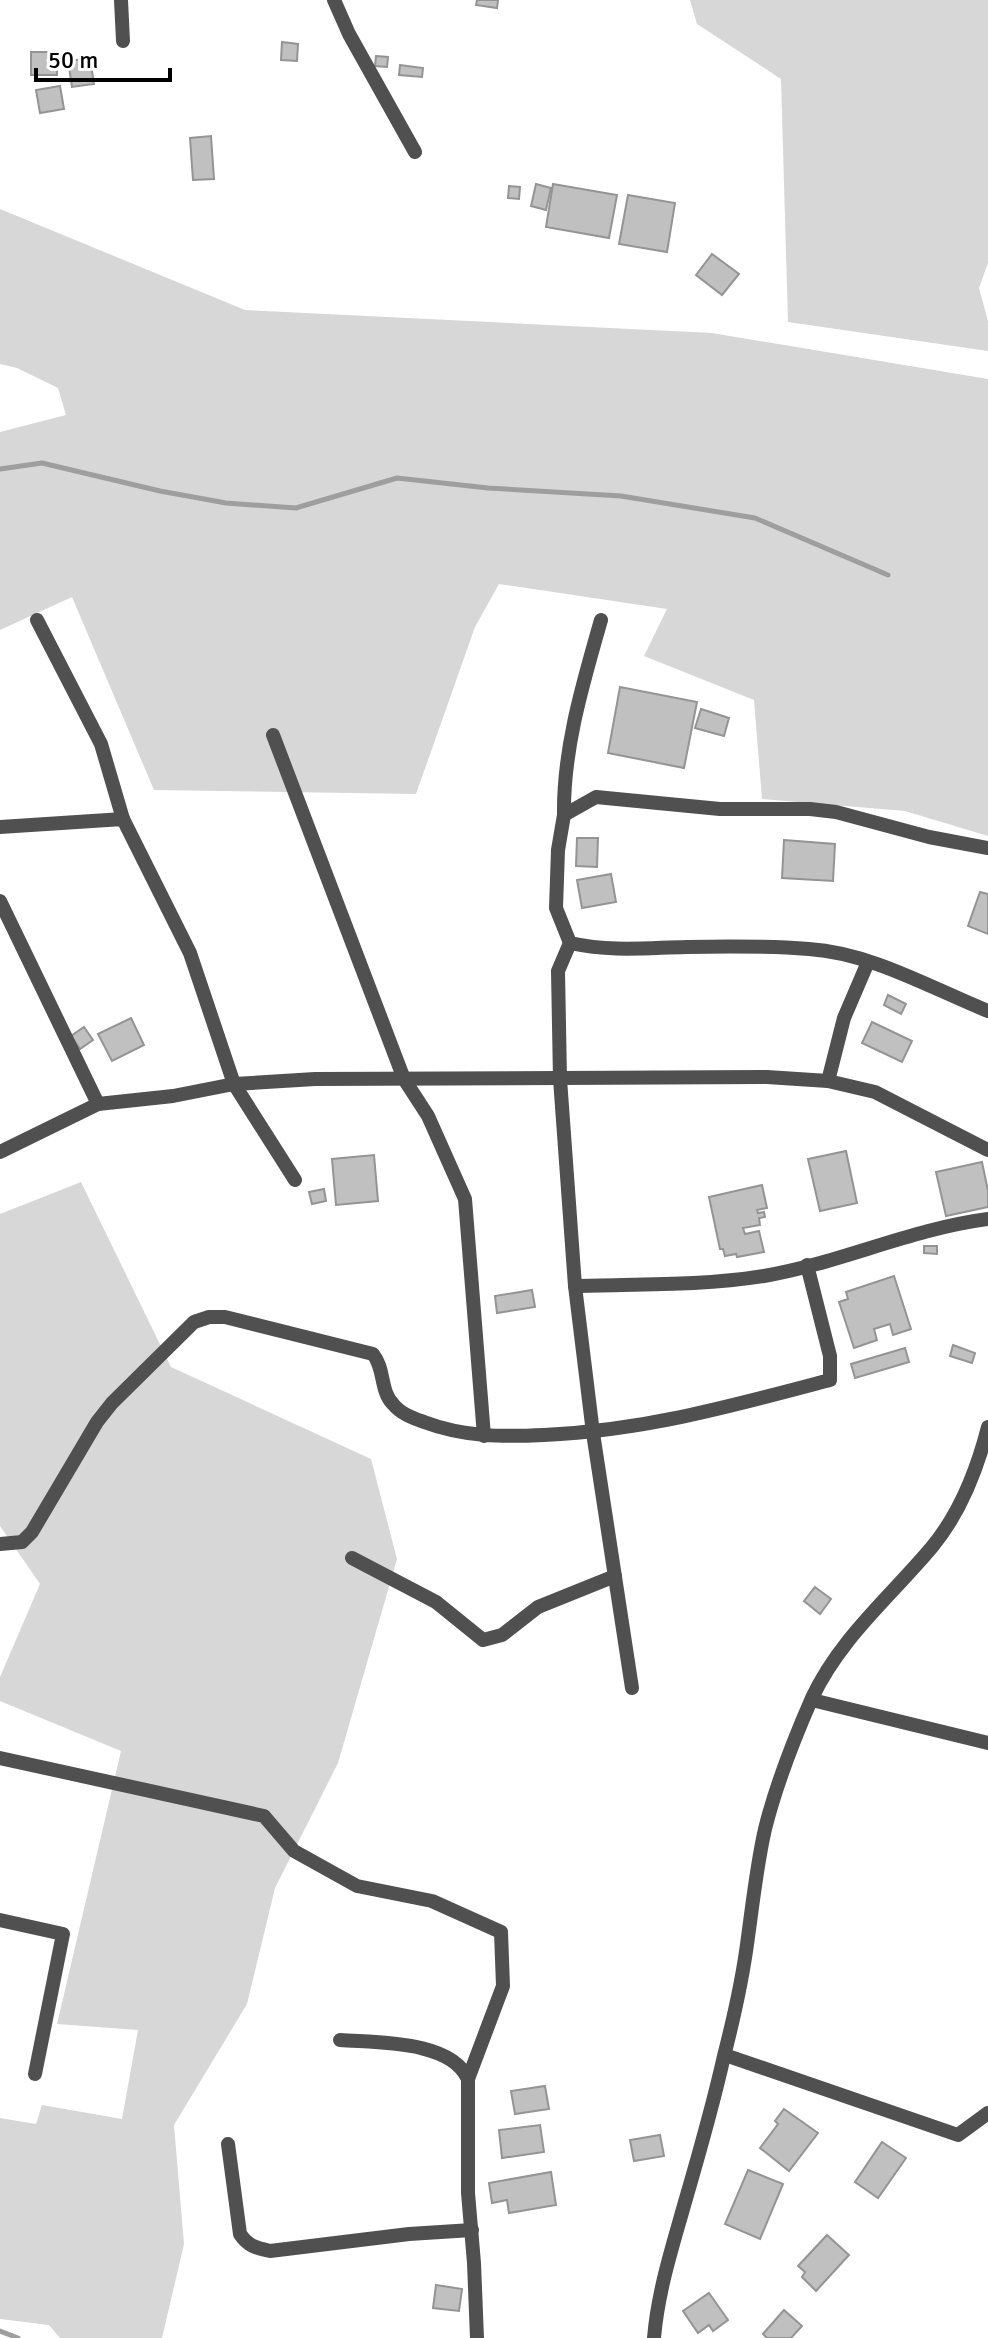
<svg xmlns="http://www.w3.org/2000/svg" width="988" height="2338" font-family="Signika,sans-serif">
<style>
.green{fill:#d7d7d7}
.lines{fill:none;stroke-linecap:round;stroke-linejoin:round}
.stream{stroke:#9e9e9e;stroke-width:5}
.building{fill:#c0c0c0;stroke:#949494;stroke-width:2}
.street{stroke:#505050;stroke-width:14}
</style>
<rect width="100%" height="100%" fill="#fff"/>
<g class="green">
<polygon points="690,0 988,0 988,263 979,288 988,321 988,351 788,322 781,79 697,24"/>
<polygon points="0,209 245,310 712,333 988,379 988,836 905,811 762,799 754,700 644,656 667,609 499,584 475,627 416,794 154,790 72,597 0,630 0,432 66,415 58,388 17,368 0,364"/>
<polygon points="81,1182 171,1367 371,1459 397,1559 338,1763 275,1888 247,2004 174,2125 184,2244 162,2338 60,2338 49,2325 0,2319 0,2118 36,2124 42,2105 122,2119 138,2030 57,2024 121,1751 0,1701 0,1677 40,1584 0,1526 0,1214"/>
</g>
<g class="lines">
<g class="stream">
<polyline points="0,469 42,463 160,491 226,503 296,508 397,478 488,488 621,496 755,518 888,575"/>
<polyline points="0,2331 18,2338"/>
</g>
</g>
<g class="building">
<polygon points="477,0 498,0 497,8 476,5"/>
<polygon points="282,42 298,44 297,61 281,60"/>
<rect x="31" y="52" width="26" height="23"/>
<polygon points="376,56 388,57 387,67 375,66"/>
<polygon points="90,58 94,84 72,87 68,61"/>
<polygon points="400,65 423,68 422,77 399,75"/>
<polygon points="60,86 64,109 40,113 36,90"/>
<polygon points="211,136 214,179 193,180 190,138"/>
<polygon points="536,184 551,188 546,210 531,206"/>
<polygon points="553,184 617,195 609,238 546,227"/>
<polygon points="509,186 520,187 519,199 508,198"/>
<polygon points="628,195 675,203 667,252 619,244"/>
<polygon points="712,254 739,274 722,295 696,275"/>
<polygon points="620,687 697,702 684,768 608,753"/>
<polygon points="701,709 729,718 724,736 695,728"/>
<polygon points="577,838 598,838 597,867 576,866"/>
<polygon points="784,840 835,844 833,881 782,878"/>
<polygon points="611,874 616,902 582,908 577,880"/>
<polygon points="980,892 988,894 988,934 968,926"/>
<polygon points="888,995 906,1004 901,1014 884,1005"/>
<polygon points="131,1018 144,1045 112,1061 98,1034"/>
<polygon points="872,1022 912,1041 902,1062 862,1043"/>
<polygon points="84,1027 93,1040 80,1049 71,1036"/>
<polygon points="846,1151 857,1203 820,1211 808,1159"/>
<polygon points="374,1155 378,1201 336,1205 332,1159"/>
<polygon points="982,1162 988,1191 988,1207 946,1216 936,1172"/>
<polygon points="762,1185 767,1208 757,1210 758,1213 764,1212 765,1217 759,1218 760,1225 743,1228 745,1234 759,1231 764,1252 737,1257 736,1254 725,1256 723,1249 720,1249 709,1197"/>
<polygon points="324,1189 326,1201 312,1204 309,1192"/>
<polygon points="924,1246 937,1246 937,1254 924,1253"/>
<polygon points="894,1276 911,1329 893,1335 890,1324 874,1329 877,1340 854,1348 839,1302 848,1299 846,1292"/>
<polygon points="532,1290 535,1307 497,1313 495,1296"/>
<polygon points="953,1345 975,1353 972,1363 950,1356"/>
<polygon points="905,1348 909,1362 855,1378 851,1364"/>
<polygon points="815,1587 831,1599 820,1614 804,1601"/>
<polygon points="545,2086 549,2109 515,2114 511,2091"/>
<polygon points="784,2109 818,2133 789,2171 760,2148 778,2124 775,2121"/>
<polygon points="540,2125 544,2152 502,2158 499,2130"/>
<polygon points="660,2135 664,2156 634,2161 630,2140"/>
<polygon points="882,2142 906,2158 878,2198 855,2182"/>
<polygon points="748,2170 783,2184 760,2239 725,2224"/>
<polygon points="551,2172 556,2205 509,2213 507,2200 492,2203 489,2183"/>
<polygon points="827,2235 849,2255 816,2291 802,2277 805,2272 798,2266"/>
<polygon points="436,2285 462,2289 459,2311 433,2308"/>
<polygon points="709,2293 728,2320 713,2331 709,2325 698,2333 683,2311"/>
<polygon points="784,2310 802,2326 791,2338 767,2338 763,2334"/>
</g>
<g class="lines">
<g class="street">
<polyline points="121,0 123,41"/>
<polyline points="334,0 349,34 415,152"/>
<polyline points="37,620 101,744 123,819"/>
<polyline points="273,735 404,1079 428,1116 465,1199 484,1436"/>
<path d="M564,815C563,749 583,683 601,620"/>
<polyline points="0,827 123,819 190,953 234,1084 295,1180"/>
<polyline points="0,901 98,1104"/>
<polyline points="570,943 556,908 558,850 564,815 596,797 720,809 810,809 836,812 929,837 988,848"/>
<polyline points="828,1081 844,1018 868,962"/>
<polyline points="0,1152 98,1104 173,1096 234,1084 315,1079 767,1077 828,1081 875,1092 988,1150"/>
<path d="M575,1286C638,1284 702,1286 764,1276C840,1263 911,1229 988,1219"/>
<path d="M0,1544L22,1542L32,1532L97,1422L112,1403L194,1322L209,1317H225L373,1354C385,1369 380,1391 393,1404C401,1414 413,1418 424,1422C464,1437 502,1437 544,1435C646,1430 732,1406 830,1380V1356L807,1265"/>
<polyline points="352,1558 436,1602 483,1640 502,1635 538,1607 615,1576"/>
<path d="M632,1688L593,1433L575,1286L560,1079L558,971L570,943C612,952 644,948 686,947C726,946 769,946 809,949C871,953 931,988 988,1011"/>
<polyline points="812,1700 988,1743"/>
<polyline points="0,1758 264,1816 294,1851 357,1886 432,1901 501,1932 503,1986 468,2079"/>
<polyline points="0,1920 63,1934 35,2074"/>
<path d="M340,2040C376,2043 451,2040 468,2079V2193L474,2263L477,2338"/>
<polyline points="725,2055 958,2135 988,2113"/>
<path d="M228,2144L240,2234C248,2246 256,2248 270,2251L409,2234L472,2230"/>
<path d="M654,2338C658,2291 672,2248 685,2202C699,2154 713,2105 724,2056C734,2017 743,1977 748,1937C753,1901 757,1864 765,1829C776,1785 794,1739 812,1698C840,1638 891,1596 932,1547C961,1512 977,1470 988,1427"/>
</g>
</g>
<path d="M36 68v12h134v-12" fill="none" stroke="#000000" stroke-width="4"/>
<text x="48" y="68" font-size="24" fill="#000000" stroke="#ffffff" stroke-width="6" paint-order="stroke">50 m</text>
</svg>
